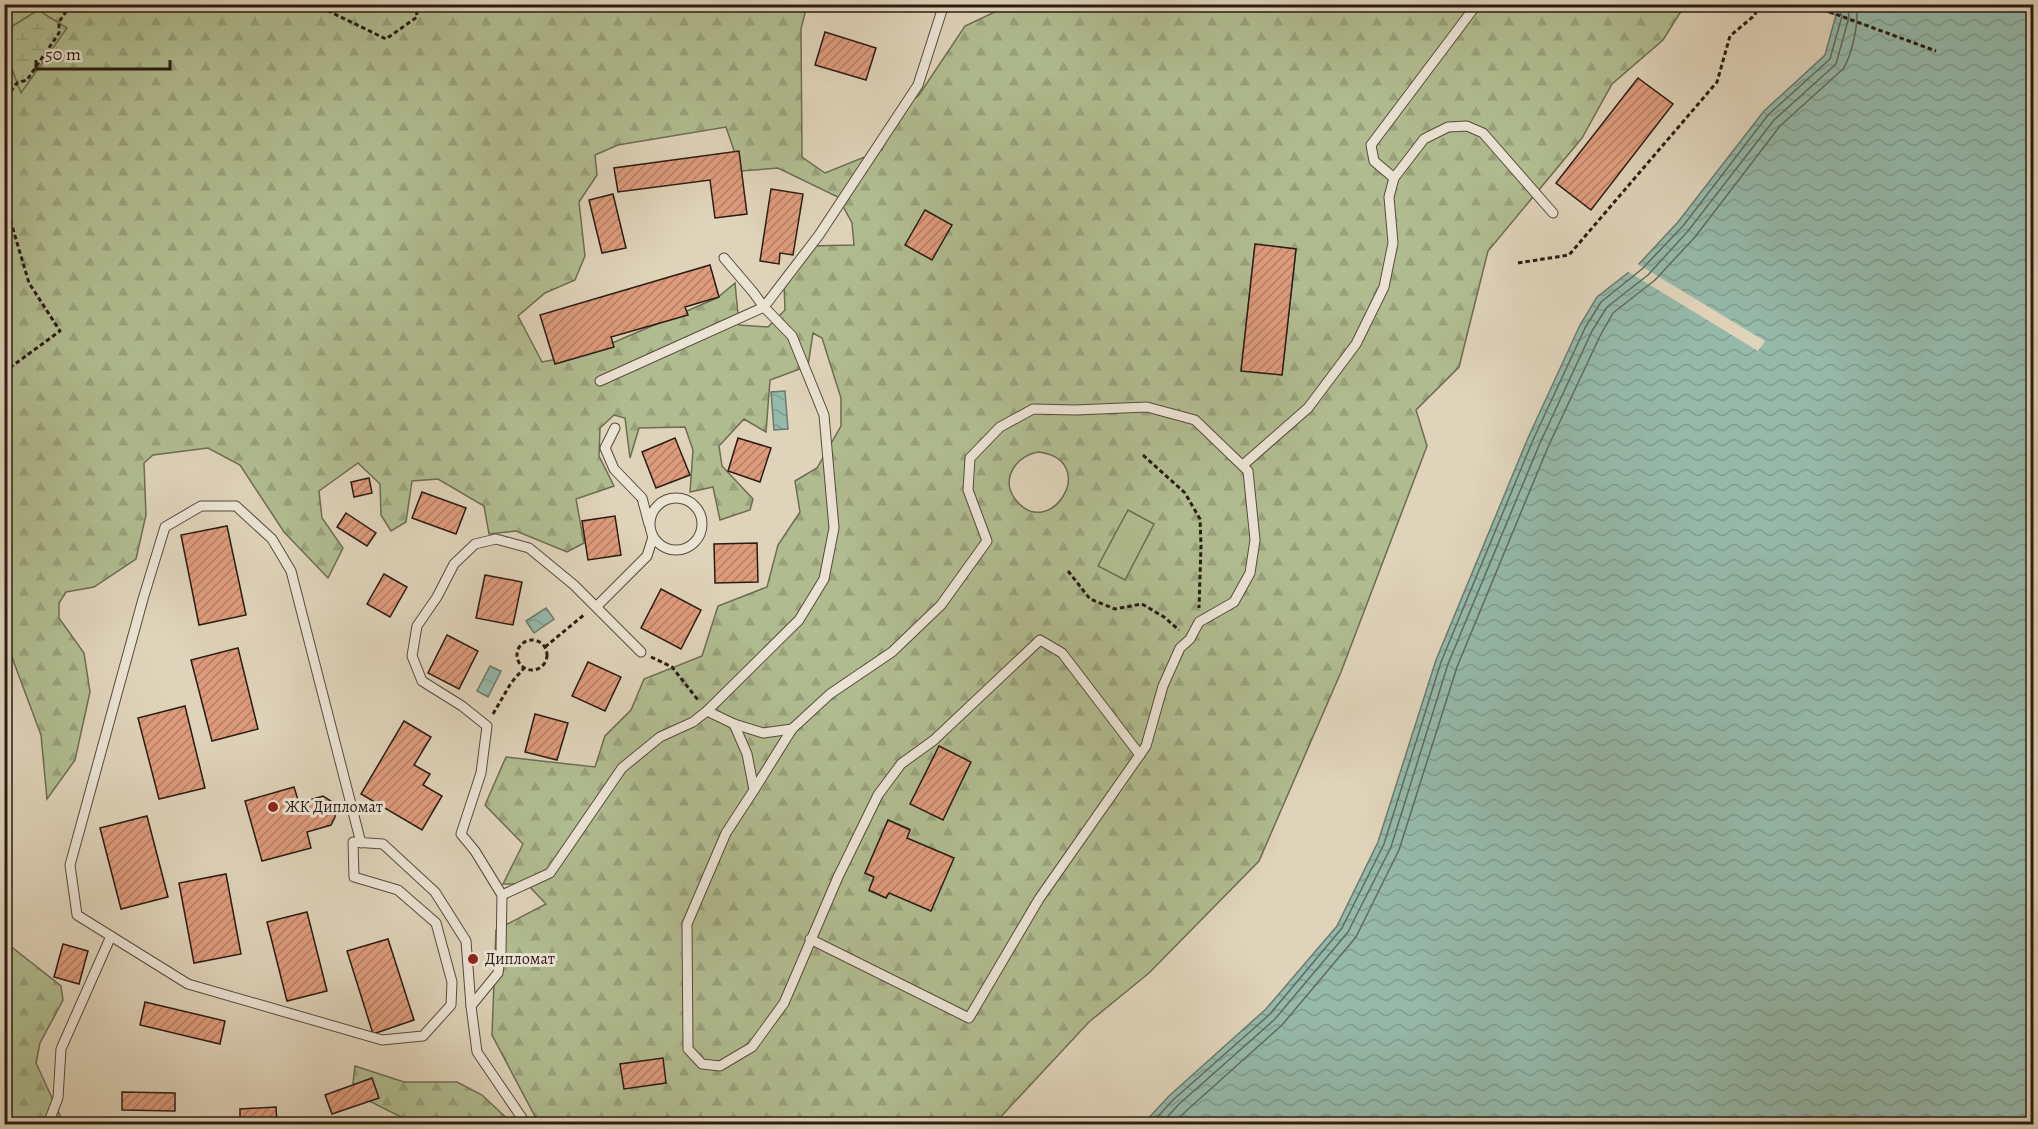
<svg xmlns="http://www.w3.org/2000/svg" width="2038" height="1129" font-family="Alegreya,serif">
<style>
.forest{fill:url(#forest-firs);stroke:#6d6c52;stroke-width:1.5;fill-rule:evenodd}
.wetland{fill:url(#wetland-marsh);stroke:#6d6c52;stroke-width:1.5}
.park{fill:#b0bc90;stroke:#6d6c52;stroke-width:1.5}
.water{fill:url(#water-waves);stroke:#6a7a6e;stroke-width:1.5}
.pier{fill:#dfd3b9}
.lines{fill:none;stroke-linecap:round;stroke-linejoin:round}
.shore{stroke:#606a5e;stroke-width:1.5}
.building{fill:url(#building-hatch);stroke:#2a1c13;stroke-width:1.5}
.lane-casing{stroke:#574a3c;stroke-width:11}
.path{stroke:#2a1c13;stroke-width:3;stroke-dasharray:4.5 3;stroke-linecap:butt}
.lane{stroke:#eae2d2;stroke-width:9}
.poi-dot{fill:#8f2418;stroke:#eae2d2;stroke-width:2}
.labels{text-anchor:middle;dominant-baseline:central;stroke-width:6;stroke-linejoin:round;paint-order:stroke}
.poi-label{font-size:16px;fill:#2a1c13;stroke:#eae2d2;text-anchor:start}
</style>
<defs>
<pattern id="forest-firs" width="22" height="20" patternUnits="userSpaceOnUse" patternTransform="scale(1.5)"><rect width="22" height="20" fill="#b0bc90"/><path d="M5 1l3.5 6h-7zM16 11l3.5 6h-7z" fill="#98a17b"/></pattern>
<pattern id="wetland-marsh" width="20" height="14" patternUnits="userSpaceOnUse" patternTransform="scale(1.5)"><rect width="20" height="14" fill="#b0bc90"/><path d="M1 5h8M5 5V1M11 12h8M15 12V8" fill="none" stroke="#98a17b"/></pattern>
<pattern id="water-waves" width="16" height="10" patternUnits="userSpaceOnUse" patternTransform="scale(1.5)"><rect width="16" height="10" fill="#95b9aa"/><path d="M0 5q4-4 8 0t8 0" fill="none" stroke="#819e91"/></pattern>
<pattern id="building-hatch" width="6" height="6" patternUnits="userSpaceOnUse" patternTransform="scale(1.5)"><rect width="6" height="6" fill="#de9b7c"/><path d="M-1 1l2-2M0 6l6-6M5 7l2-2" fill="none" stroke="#b47e64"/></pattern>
</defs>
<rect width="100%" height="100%" fill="#dfd3b9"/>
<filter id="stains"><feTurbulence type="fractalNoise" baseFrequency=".00333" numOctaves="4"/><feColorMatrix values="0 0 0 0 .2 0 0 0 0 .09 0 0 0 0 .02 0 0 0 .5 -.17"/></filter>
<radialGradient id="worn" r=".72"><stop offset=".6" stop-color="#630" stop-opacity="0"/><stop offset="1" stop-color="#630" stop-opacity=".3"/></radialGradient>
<g class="forest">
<path d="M4,5H807L801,29L802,157L825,173L882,150L891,118L919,95L965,26L997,11L1000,5H1685L1663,40L1612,84L1582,138L1488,251L1459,367L1416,410L1427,446L1341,672L1259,861L1149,973L1089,1022L994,1124H539L492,1035L496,930L546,904L527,884H503L523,844L485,805L506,757L595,767L605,736L631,710L644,679L702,656L718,606L767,587L778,545L800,512L795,481L817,468L841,426V398L822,338L813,333L808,366L770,380L766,432L744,419L719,446L722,466L753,499L750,510L720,520L713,487L690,492L693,450L685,427L639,428L630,458L625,418L614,415L600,428L599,456L614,486L576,499L584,543L567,552L516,531L489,534L484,506L438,479L412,481L406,522L391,531L381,515L380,484L358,463L319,491L322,518L343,548L328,578L284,532L240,465L208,448L153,455L144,463L146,515L136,559L94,587L66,592L59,603V618L84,653L90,692L75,760L47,799L41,735L7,644L5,642ZM726,127L741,171L778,168L838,197L852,223L854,245L808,246L784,283L785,310L768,327L739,325L735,283L717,298L589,353L542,362L518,316L545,293L575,280L585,256L579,202L597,175L595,155L618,145ZM1255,245L1296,249L1282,375L1241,370ZM1039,452C1102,461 1049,544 1015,499C1000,478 1017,455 1039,452ZM888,820L910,829L886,898L869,891L874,877L865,873Z"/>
<polygon points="4,941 61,986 63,1000 40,1043 36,1063 64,1124 5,1124"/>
<polygon points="355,1066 404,1082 457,1082 482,1095 513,1124 415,1124 367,1100 353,1083"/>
</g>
<polygon class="wetland" points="38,10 67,28 21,93 9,61 11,27"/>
<polygon class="park" points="1128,510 1154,524 1125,580 1098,566"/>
<g class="water">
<polygon points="1823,5 2033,5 2033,1124 1143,1124 1169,1096 1266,1009 1337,926 1378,842 1436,660 1528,438 1580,325 1597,297 1638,265 1678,222 1764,111 1825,55 1836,15 1821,10"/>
<polygon points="785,391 788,429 774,430 771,392"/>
<polygon points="546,608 554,619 534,633 526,621"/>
<polygon points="490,666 501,671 488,697 477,691"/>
</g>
<polygon class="pier" points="1636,263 1765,341 1758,351 1627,271"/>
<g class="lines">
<g class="shore">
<polyline points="1151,1124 1173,1100 1270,1014 1342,928 1384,844 1441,662 1533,440 1585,328 1601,302 1642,269 1683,226 1768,115 1830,59 1842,16 1839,10 1828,4"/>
<polyline points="1161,1124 1178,1105 1275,1019 1348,932 1391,847 1448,664 1540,443 1592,331 1607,307 1648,275 1688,231 1774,120 1836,64 1849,17 1848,10 1844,4"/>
<path d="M1173,1124L1185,1112L1282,1025L1356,937L1399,850L1457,667L1548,447L1600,336L1613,313L1655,280L1695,237L1780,126L1843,69C1851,57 1861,19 1855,4"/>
</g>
</g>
<g class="building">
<polygon points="825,32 876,48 866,80 815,65"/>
<polygon points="1638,78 1673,104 1591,210 1556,183"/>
<polygon points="739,151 747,214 715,218 710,180 618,192 614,168"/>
<polygon points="771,189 803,194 793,255 780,253 779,264 760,261"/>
<polygon points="613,194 626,248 602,253 589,200"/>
<polygon points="925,210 952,225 932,260 905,245"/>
<polygon points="1255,244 1296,249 1282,375 1241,371"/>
<polygon points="710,265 719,297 685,307 688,315 611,337 614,347 555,364 540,315"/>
<polygon points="675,438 690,475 656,488 642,452"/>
<polygon points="738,438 771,448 760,482 728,471"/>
<polygon points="369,478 372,493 354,497 351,482"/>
<polygon points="422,492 466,508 456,534 412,518"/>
<polygon points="346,513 376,533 367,546 337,527"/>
<polygon points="615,516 621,555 588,560 582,521"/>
<polygon points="227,526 246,615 199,625 181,535"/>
<polygon points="757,543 758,582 715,583 714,544"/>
<polygon points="384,574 407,587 390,617 367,604"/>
<polygon points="485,575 522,582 513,625 476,618"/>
<polygon points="661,589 701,610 681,649 641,628"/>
<polygon points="447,635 478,651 459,689 428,673"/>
<polygon points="238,648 258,729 212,741 191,660"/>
<polygon points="588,662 621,677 605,711 572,696"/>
<polygon points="185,706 205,788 159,799 138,718"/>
<polygon points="535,714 568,723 557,760 525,752"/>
<polygon points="404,721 431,737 414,765 430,774 423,785 442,796 422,830 361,794"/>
<polygon points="939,746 971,762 943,820 910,804"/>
<polygon points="294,787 299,803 323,796 331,801 335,808 335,817 331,825 307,832 311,848 262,861 245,801"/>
<polygon points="147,816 168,897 121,909 100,828"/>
<polygon points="888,820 910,830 907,838 954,858 931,911 889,893 886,898 869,890 874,877 865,873"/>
<polygon points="226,874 241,954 194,963 179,883"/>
<polygon points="307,912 327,991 287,1001 267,922"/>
<polygon points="388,939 414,1020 373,1034 347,951"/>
<polygon points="63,944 88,951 79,984 54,977"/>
<polygon points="145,1002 225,1021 220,1044 140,1025"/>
<polygon points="663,1058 666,1083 624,1089 620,1064"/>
<polygon points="372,1078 379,1098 332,1114 325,1095"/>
<polygon points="122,1092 175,1093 175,1111 122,1110"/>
<polygon points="276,1107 277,1124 240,1124 240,1109"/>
</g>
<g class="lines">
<g class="lane-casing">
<g id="lane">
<polyline points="1394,178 1374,161 1371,145 1477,4"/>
<polyline points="600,381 764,307 819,235 918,85 944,4"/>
<polyline points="615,428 605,448 614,469 642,498 649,524"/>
<polyline points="1243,465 1308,408 1356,344 1384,287 1393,243 1389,197 1394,178 1424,139 1448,127 1467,126 1483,133 1553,213"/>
<circle cx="676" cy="524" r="26"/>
<polyline points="597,606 647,556 653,537"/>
<polyline points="707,711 734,724 763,733 792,729"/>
<polyline points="734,724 747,754 754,790 726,833 687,924 688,1049 702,1064 720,1066 752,1047 784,1003 838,877 878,795 901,764 934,740 1040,640 1062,653 1140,755"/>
<polyline points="754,790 792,729 830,694 892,652 941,605 987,541 968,490 970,458 1000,427 1033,409 1075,410 1147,407 1195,420 1248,471 1255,540 1250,573 1234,602 1199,622 1190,639 1180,648 1163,686 1146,746 1039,899 969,1018 810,939"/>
<polyline points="361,843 291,571 272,539 236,506 201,506 165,527 143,599 70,865 77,915 188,984 382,1040 423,1036 451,1005 452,982 436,923 398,890 354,877 353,842 383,844 435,892 466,941 471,1006"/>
<polyline points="502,895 550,873 622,768 660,737 693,722 707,711 799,620 824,579 834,528 824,415 792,336 764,307 753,292 724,258"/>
<polyline points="48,1124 58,1098 61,1049 111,936"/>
<polyline points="526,1124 477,1052 471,1006 498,973 501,951 502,895 475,851 461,834 481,773 487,726 462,706 422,681 412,656 417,626 437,597 454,564 475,544 496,539 529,548 574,585 641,652"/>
</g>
</g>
<g class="path">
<polyline points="314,4 386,39 417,17 416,4"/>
<polyline points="1808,4 1936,51"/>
<polyline points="4,136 11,91 17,83 27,80 59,33 59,22 71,4"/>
<polyline points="4,199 29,283 60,331 4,372"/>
<polyline points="1518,263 1569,255 1717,82 1730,36 1755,15 1758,4"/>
<polyline points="1143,455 1185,493 1200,519 1201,545 1199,608"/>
<polyline points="1068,571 1090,599 1115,609 1142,604 1164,617 1179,630"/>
<circle cx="532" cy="655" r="15"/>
<polyline points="545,647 585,614"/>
<polyline points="651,657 672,667 698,700"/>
<polyline points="493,714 511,683 524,668"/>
</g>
<use href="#lane" class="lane"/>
</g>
<g class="poi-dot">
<circle cx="273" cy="807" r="6"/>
<circle cx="473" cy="959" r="6"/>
</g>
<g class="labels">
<g class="poi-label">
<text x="285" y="807">ЖК Дипломат</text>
<text x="485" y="959">Дипломат</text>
</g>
</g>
<rect width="2038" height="1129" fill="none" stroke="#dfd3b9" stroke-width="24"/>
<rect x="6" y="6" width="2026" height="1117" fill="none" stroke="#2a1c13" stroke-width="3"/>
<rect x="12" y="12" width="2014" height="1105" fill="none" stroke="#2a1c13" stroke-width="1.5"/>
<path d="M36 60v9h134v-9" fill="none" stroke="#2a1c13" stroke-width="3"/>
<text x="45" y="60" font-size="18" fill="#2a1c13" stroke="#eae2d2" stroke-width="4.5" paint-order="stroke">50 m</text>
<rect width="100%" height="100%" filter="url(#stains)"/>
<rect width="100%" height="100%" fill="url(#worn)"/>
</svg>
